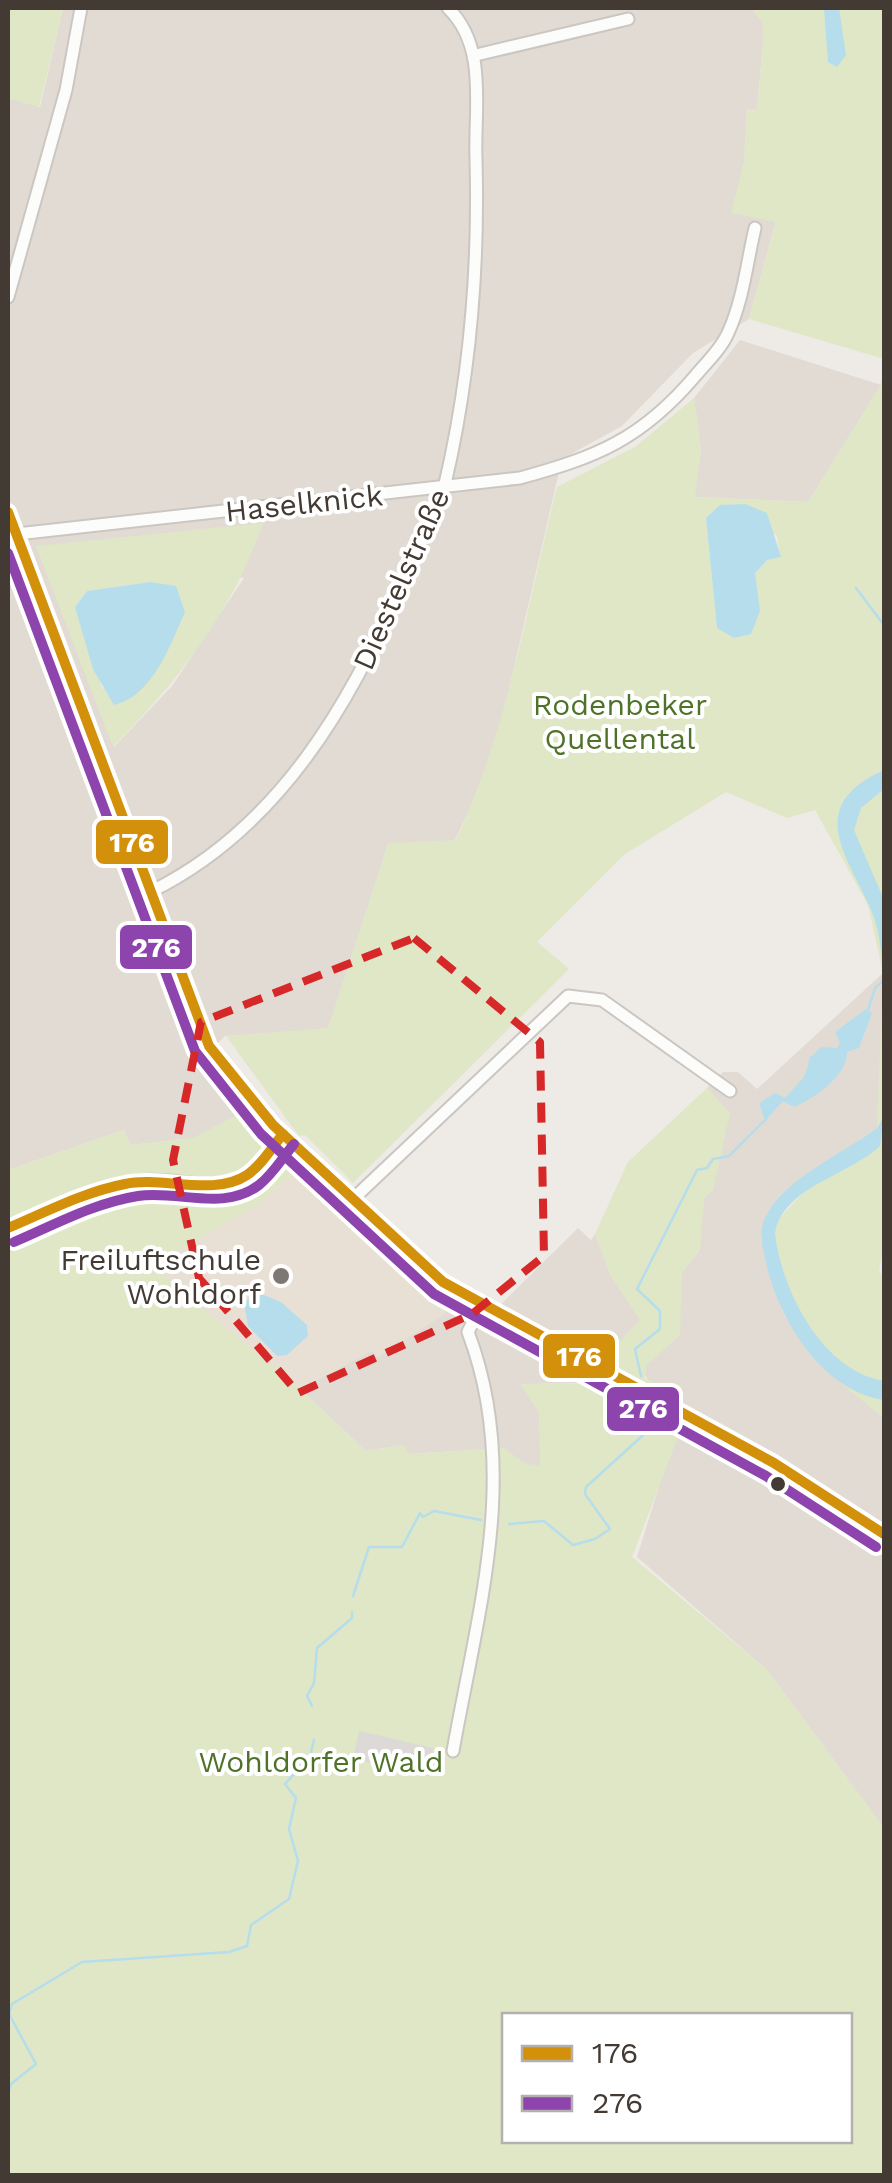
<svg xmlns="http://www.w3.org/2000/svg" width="892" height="2183" font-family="'Work Sans',sans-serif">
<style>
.residential{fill:#e2dbd3;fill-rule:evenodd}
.education{fill:#e9e0d5}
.green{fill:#dfe7c6;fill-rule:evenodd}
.parking{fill:#ddd9d6}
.water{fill:#b6ddec}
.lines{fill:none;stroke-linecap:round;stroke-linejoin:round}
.stream{stroke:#b6ddec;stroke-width:2.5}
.minor-casing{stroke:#cac6c2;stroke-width:15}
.minor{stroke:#fcfcfb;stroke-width:11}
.bus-1-casing{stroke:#fff;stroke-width:18}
.bus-2-casing{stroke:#fff;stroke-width:18}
.bus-1{stroke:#d3900a;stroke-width:10}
.bus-2{stroke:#8e44ad;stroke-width:10}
.marked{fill:none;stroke:#d62828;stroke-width:8;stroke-dasharray:20 12;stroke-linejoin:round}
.poi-dot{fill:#7e7872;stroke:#fff;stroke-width:4}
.bus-dot{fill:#423a33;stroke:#fff;stroke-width:4}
.labels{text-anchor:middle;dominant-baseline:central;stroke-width:8;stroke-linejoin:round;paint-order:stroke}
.street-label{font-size:30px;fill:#423a33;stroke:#fff}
.park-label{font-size:30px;fill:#4e7228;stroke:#fff}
.poi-label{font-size:30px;fill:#423a33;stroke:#fff;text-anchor:end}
.line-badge{stroke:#fff;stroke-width:4}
.badge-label{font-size:28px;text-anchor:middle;font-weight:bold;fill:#fff}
</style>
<rect width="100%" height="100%" fill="#eeeae6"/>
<g class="residential">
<path d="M63,8H751L763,22L764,32L757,109H747L744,162L732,213L776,221L749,319L693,353L622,426L562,459L500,728L481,785L455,840L349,974L328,1029L225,1036L204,1057L247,1110L194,1138L130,1145L124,1130L8,1170V98L40,107ZM37,547L244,578L172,686L114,747Z"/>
<polygon points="740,340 881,385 808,502 694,497 701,450 694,398"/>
<polygon points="883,973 884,1116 877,1128 776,1201 761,1239 783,1313 819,1364 884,1418 884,1828 767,1670 637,1557 678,1426 645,1375 646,1363 680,1310 681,1274 699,1251 704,1199 730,1114 707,1088 723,1072 738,1072 757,1089"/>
<polygon points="578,1228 591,1240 595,1234 610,1273 648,1310 598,1383 521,1384 539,1412 541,1466 536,1472 503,1448 409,1454 403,1445 366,1451 300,1389 372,1350 377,1356 453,1304 489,1316"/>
</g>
<polygon class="education" points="300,1167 345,1214 436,1293 446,1313 378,1357 372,1350 300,1389 251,1377 152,1266 256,1206"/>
<g class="green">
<polygon points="8,8 63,8 39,107 8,98"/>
<polygon points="751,8 884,8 884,359 749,319 776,222 731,213 744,162 747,109 757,109 764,32 763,22"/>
<path d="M884,361V1243L879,1270L884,1280V1418L831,1375L783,1313L761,1239L797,1199L877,1128L883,973L868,905L815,810L787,818L726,792L625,854L537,942L569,969L353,1183L305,1135L299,1136L226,1036L328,1028L388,843L456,840C508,728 527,606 557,487L635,447L694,398L701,450L695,497L808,502L881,385ZM706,518L777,535L780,557L767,560L754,573L759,611L717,628Z"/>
<path d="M263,523C232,613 179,679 113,747L36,546ZM150,582L103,690L75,607L87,591Z"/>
<path d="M707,1088L730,1113L713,1190L704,1198L700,1249L682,1273L680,1335L646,1366L645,1378L667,1391L681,1429L632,1557L767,1670L884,1828V2175H8V1170L124,1130L130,1145L193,1138L247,1110L300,1167L256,1206L152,1266L300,1389L366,1451L404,1445L409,1454L503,1448L526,1464L540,1466L539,1413L521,1384H601L615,1346L640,1320L610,1275L595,1234L628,1162ZM504,2016H850V2140H504Z"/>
</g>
<polygon class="parking" points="359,1731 433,1748 427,1776 353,1759"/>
<g class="water">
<polygon points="824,8 839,8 846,55 837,67 828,62"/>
<polygon points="745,504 767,513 781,557 767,560 755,573 760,611 751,634 734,638 717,628 706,518 720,505"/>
<path d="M150,582L176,586L185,612C170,645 153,696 114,705L93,669L75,607L87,591Z"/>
<path d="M884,770V789L861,808L854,830L884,900V981C882,959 880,932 872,912C849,857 802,807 884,770Z"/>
<path d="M866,1009L872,1013L859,1048L847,1052C848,1075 814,1099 794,1107L783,1101L765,1121L759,1103L775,1093L785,1098C796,1085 808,1078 809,1058L822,1047L837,1048L840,1043L835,1032Z"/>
<path d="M884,1116L880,1146C850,1175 782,1187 775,1234C782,1292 823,1371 884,1381V1400C822,1391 779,1320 766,1263C763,1248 758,1232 765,1218C784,1178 843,1154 877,1128Z"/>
<polygon points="257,1292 281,1302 307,1325 308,1336 287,1355 277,1356 248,1326 244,1303"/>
</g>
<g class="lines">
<g class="stream">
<polyline points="856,588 884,625"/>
<polyline points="868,1010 875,988 884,980"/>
<polyline points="641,1376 635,1349 660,1329 660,1311 637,1289 697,1170 707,1168 713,1159 729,1156 766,1119"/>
<polyline points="509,1524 544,1521 573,1545 595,1539 610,1529 585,1494 586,1487 652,1427 651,1414"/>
<polyline points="353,1596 369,1547 402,1547 420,1513 423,1517 434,1511 481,1520"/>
<polyline points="312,1706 307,1696 314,1683 317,1648 352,1618 352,1612"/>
<polyline points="8,2093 11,2084 36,2064 9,2014 12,2004 82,1962 229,1952 247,1946 251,1925 289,1899 298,1861 289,1829 296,1798 285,1784 310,1756 314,1740"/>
</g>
<g class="minor-casing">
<g id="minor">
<polyline points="476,55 628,19"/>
<polyline points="8,297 66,90 81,8"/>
<polyline points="8,512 209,1046 273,1125 443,1282 774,1463 884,1534"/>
<path d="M17,534L520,478C597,457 642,439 696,375C707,362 721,349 728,333C743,301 747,262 755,228"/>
<path d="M150,892C279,829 352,702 406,575C419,545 437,515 445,484C470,377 479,268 476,159C474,108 488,47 448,8"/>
<polyline points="353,1199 568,996 602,1000 730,1091"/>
<path d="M8,1228C52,1210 91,1188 139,1181C170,1176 212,1192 240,1179C258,1172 270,1148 283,1134"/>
<path d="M453,1751C478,1610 521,1471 468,1332L481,1305"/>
</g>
</g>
<use href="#minor" class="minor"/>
<g class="bus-1-casing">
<g id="bus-1">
<polyline points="8,512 209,1046 273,1125 443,1282 774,1463 884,1534"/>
<path d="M8,1228C46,1212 84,1192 125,1184C162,1176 214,1197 247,1175C262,1165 272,1147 283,1134"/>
</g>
</g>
<g class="bus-2-casing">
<g id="bus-2">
<polyline points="8,553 195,1051 261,1134 434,1294 766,1476 876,1547"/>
<path d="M14,1242C54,1225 94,1203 138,1196C178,1190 224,1212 259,1185C273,1174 283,1157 294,1144"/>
</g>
</g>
<use href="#bus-1" class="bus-1"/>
<use href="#bus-2" class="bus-2"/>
</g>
<path class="marked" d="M414,938L540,1042L544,1256L472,1314L298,1393L199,1278L173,1160L201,1022Z"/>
<circle class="poi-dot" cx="281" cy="1276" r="10"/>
<circle class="bus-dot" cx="778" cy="1484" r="9"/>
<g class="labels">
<g class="street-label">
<text transform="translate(304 503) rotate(-6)">Haselknick</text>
<text transform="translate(401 579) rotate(-66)">Diestelstraße</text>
</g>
<g class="park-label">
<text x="620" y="704">Rodenbeker<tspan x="620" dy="34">Quellental</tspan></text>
<text x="321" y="1761">Wohldorfer Wald</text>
</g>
<g class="poi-label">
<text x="261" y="1259">Freiluftschule<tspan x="261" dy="34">Wohldorf</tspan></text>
</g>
</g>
<g class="line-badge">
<rect x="94" y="818" width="76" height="48" rx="10" fill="#d3900a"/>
<rect x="118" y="923" width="76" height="48" rx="10" fill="#8e44ad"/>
<rect x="541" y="1332" width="76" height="48" rx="10" fill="#d3900a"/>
<rect x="605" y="1385" width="76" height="48" rx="10" fill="#8e44ad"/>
</g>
<g class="badge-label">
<text x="132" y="852">176</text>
<text x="156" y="957">276</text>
<text x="579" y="1366">176</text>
<text x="643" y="1418">276</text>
</g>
<rect width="892" height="2183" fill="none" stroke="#423a33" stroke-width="20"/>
<rect x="502" y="2013" width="350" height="130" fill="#ffffff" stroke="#b3b0ad" stroke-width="2.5"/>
<rect x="522" y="2046" width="50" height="15" fill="#d3900a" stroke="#b3b0ad" stroke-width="2.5"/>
<text x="592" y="2063" font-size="30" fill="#423a33">176</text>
<rect x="522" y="2096" width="50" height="15" fill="#8e44ad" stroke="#b3b0ad" stroke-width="2.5"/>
<text x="592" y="2113" font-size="30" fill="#423a33">276</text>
</svg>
